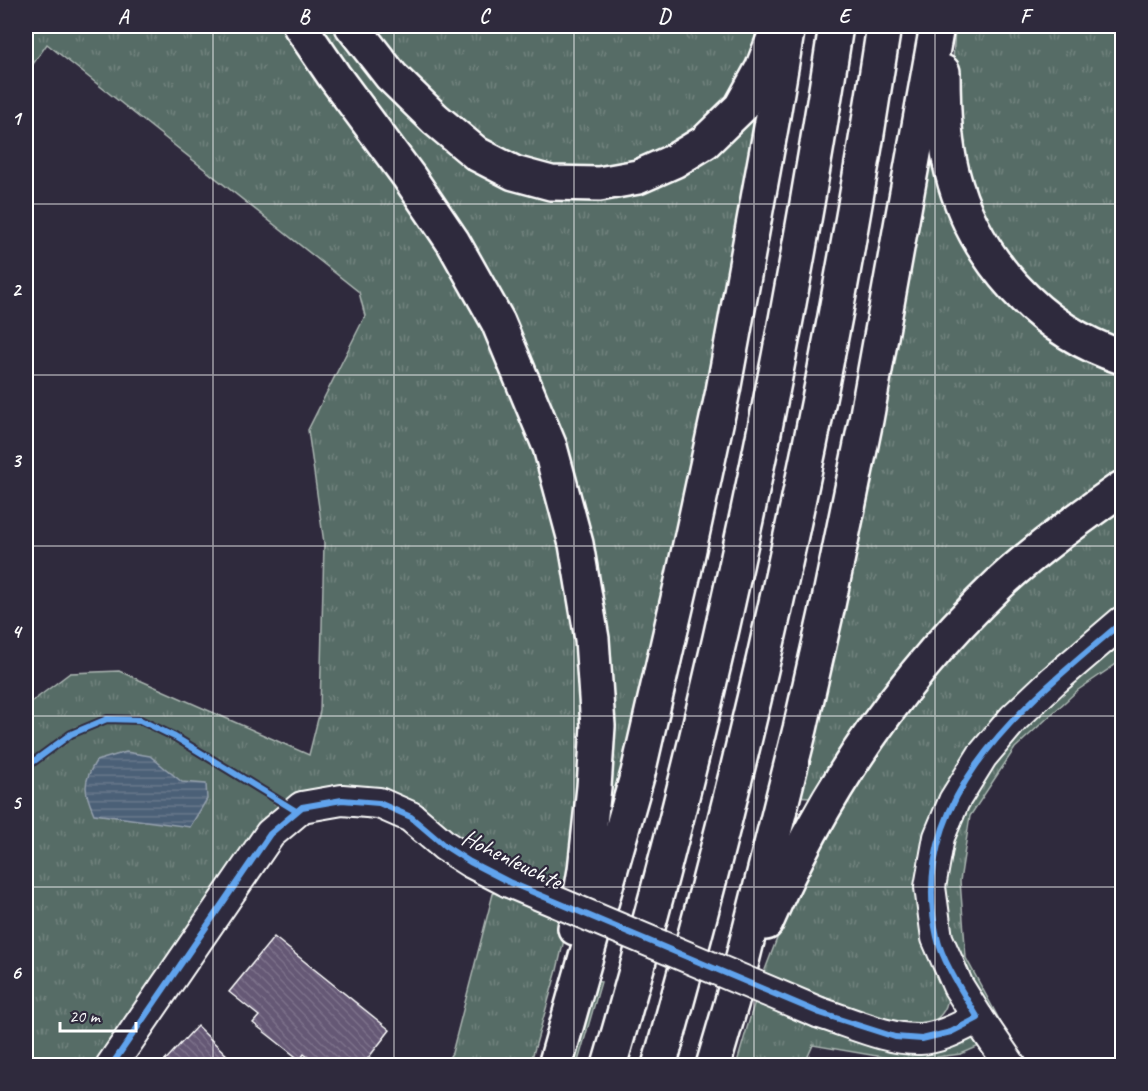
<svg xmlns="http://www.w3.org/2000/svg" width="1148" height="1091" font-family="Caveat,sans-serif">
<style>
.grass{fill:url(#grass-tufts);stroke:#abb6b2;stroke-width:1.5}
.water{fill:url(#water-rules);stroke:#94a0ad;stroke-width:1.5}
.building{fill:url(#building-back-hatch);stroke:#fff;stroke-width:1.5}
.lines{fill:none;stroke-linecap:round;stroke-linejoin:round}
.minor-casing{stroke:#fff;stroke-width:34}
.highway-casing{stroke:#fff;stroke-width:38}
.minor{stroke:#2f2a3d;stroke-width:30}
.highway{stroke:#2f2a3d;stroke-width:33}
.minor-bridge-casing{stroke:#fff;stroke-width:34;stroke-linecap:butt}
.minor-bridge{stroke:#2f2a3d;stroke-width:30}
.cycleway-casing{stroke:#2f2a3d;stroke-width:10}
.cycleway{stroke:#60a3ed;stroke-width:6}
.grid{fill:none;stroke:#fff;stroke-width:1.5;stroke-opacity:0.55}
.labels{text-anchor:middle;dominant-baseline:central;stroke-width:4.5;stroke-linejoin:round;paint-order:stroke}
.street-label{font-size:24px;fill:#fff;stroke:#2f2a3d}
.neatline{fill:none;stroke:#fff;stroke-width:2}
.grid-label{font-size:20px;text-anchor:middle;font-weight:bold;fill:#fff}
</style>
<defs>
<pattern id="grass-tufts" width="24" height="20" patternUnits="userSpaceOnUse" patternTransform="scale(1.5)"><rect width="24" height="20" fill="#576c66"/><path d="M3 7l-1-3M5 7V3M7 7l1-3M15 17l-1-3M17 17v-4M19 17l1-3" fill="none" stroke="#70827d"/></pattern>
<pattern id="water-rules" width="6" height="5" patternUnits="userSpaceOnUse" patternTransform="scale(1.5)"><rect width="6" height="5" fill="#4c6077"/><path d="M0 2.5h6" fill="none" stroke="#67788b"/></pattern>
<pattern id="building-back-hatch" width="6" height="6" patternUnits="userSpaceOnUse" patternTransform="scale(1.5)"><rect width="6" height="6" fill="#655875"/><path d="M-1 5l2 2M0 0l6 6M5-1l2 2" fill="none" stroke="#7c718a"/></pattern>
</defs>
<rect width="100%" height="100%" fill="#2f2a3d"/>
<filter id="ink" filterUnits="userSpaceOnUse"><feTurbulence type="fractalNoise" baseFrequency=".0167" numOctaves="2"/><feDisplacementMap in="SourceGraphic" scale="12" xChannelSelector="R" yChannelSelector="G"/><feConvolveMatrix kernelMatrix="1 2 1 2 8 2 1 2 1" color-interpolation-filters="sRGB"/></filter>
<g filter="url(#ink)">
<g class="grass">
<polygon points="26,26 281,26 319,84 397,182 441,250 484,329 537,452 561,549 576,640 582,723 581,781 572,898 512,873 425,817 302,799 111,1065 26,1065 26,706 70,673 119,671 309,755 320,711 324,543 308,430 365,316 359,292 47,44 26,74"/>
<polygon points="316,26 334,26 371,71 577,199 759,96 755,156 638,728 608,827 612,721 567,449 543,384 518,328"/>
<polygon points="365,26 764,26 727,105 704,127 642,160 602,170 530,167 468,134"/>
<polygon points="955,26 1122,26 1122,344 1040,299 980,222 951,98"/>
<polygon points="925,137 948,206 1122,367 1122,471 1057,514 954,607 888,680 810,797 795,796"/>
<path d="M1122,504V615L930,836L948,989C949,1007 943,1016 928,1025L886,1024L763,975L796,889L867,762L944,661L1023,581Z"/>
<polygon points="1122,631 1122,660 1078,690 1015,748 970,816 960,881 966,958 1007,1034 961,1054 906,1061 813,1045 804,1065 736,1066 756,997 817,1023 992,1028 958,973 938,887 963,806 1018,727"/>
<polygon points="495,886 569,918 557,970 530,1065 444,1066 452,1053"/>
<polygon points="590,981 601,982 577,1065 565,1066"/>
</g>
<path class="water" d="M126,752L150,756L182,782L206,784L207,799L190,827L94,814C84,791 82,783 96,761Z"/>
<g class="building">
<polygon points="274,937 390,1030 362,1066 319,1066 304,1054 300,1060 253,1023 259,1016 229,992"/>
<polygon points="197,1026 238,1066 160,1066"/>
</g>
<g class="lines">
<g class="minor-casing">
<g id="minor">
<path d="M820,1013C852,1023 887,1040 920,1039C941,1038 960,1027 978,1018"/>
<polyline points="111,1066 270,834 302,807 342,800 379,803 411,817 445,846 470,862 509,882"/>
<polyline points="1011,1066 978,1018 958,986 937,938 930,887 939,837 954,801 982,756 1014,718 1053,681 1122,622"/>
</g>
</g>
<g class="highway-casing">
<g id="highway">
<polyline points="300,26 334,76 409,177 453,242 498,322 550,447 576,544 592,639 598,726 594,787 585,870 575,928"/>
<polyline points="352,26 391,76 435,119 477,154 514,173 551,183 599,184 638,177 674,161 705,142 741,107 762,69 774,38"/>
<path d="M943,72C943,105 944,140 952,172C973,257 1039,331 1122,357"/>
<path d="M766,923C822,795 899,679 1000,583C1038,548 1081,517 1122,488"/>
<polyline points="555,1066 638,773 683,577 723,391 772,122 788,26"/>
<path d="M609,1066C709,724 782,377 836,26"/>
<path d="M659,1066C756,724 831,377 884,26"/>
<polyline points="713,1066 732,1001 800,729 828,605 866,420 937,26"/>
</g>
</g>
<use href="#minor" class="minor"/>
<use href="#highway" class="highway"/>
<g class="minor-bridge-casing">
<polyline id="minor-bridge" points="509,882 820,1013"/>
</g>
<use href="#minor-bridge" class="minor-bridge"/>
<g class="cycleway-casing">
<g id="cycleway">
<polyline points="26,767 71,734 107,719 140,720 175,737 296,811"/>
<path d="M111,1066L270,834L302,807L342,800L379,803L411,817L445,846L470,862L509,882L820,1013L895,1037L922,1039L951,1032L978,1018C965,996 942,961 937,937C905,796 1028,702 1122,622"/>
</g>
</g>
<use href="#cycleway" class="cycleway"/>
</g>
</g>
<path class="grid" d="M213,26V1066M394,26V1066M574,26V1066M754,26V1066M935,26V1066M26,204H1122M26,375H1122M26,546H1122M26,716H1122M26,887H1122"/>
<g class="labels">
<g class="street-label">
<text transform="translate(512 859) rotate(26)">Hohenleuchte</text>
</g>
</g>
<rect width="1148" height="1091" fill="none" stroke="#2f2a3d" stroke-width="66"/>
<path d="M60 1022v9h76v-9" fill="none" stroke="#ffffff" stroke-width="3"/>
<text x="69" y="1022" font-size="18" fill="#ffffff" stroke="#2f2a3d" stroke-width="4.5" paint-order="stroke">20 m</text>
<rect x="33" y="33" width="1082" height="1025" class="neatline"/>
<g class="grid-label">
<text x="123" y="23">A</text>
<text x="304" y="23">B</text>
<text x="484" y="23">C</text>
<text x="664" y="23">D</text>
<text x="844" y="23">E</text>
<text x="1025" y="23">F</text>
<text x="16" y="125">1</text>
<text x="16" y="296">2</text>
<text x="16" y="467">3</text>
<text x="16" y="638">4</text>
<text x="16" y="809">5</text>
<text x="16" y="979">6</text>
</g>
</svg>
